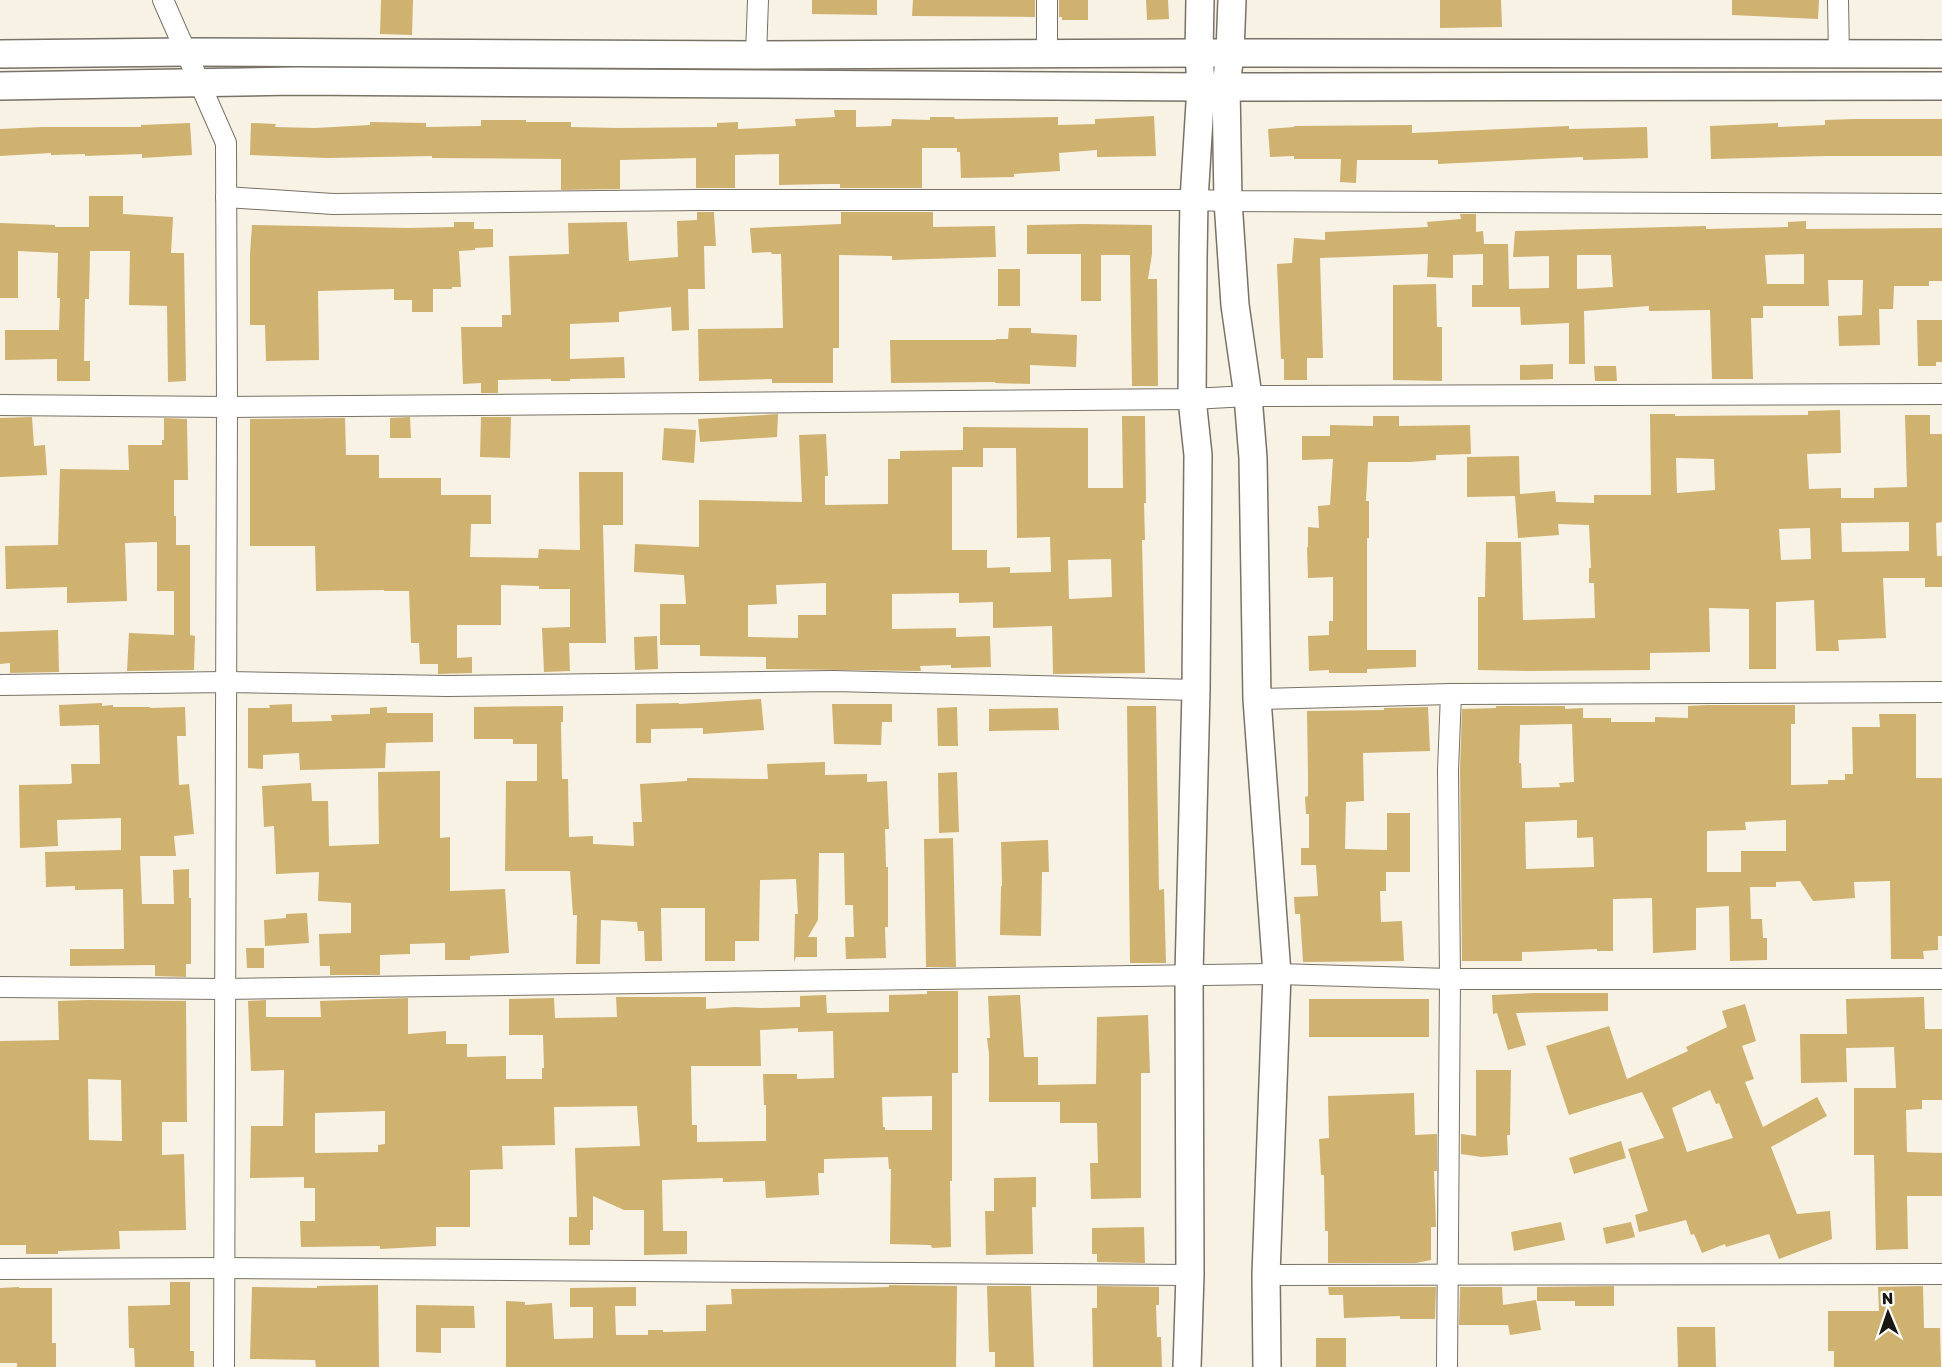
<svg xmlns="http://www.w3.org/2000/svg" width="1942" height="1367" font-family="Rubik,sans-serif">
<style>
.building{fill:#cfb170;fill-rule:evenodd}
.lines{fill:none;stroke-linecap:round;stroke-linejoin:round}
.street-casing{stroke:#787267;stroke-width:22}
.secondary-casing{stroke:#787267;stroke-width:30}
.street{stroke:#fff;stroke-width:20}
.secondary{stroke:#fff;stroke-width:27}
</style>
<rect width="100%" height="100%" fill="#f8f2e5"/>
<g class="building">
<polygon points="381,0 413,0 412,35 380,34"/>
<polygon points="812,0 877,0 877,15 812,14"/>
<polygon points="913,0 1035,0 1035,17 912,16"/>
<polygon points="1059,0 1088,0 1088,20 1062,20 1062,17 1059,17"/>
<polygon points="1146,0 1168,0 1169,19 1147,20"/>
<polygon points="1440,0 1501,0 1502,27 1440,28"/>
<polygon points="1732,0 1819,0 1818,19 1732,15"/>
<polygon points="834,110 856,110 856,127 891,126 892,119 930,120 930,117 954,117 955,119 1058,117 1058,125 1095,124 1095,119 1154,116 1156,156 1097,157 1097,150 1059,153 1060,171 1014,174 1014,177 961,178 960,152 957,152 957,148 922,148 922,188 840,188 840,184 828,184 779,185 779,154 735,155 735,188 696,188 696,158 620,160 620,189 561,190 561,159 432,158 432,156 327,158 250,155 251,123 276,124 275,127 315,128 370,125 370,122 426,123 426,127 481,126 481,120 526,120 526,122 571,122 571,127 618,128 717,127 717,123 738,122 738,129 796,126 795,119 835,117"/>
<polygon points="1855,119 1942,119 1942,156 1826,156 1711,159 1710,126 1778,123 1778,127 1825,125 1825,120"/>
<polygon points="190,123 192,155 142,158 142,154 85,156 85,154 51,155 51,153 0,156 0,129 42,127 141,127 141,125"/>
<polygon points="1412,125 1412,133 1569,126 1569,129 1647,127 1648,158 1583,160 1583,157 1438,164 1438,160 1357,160 1356,183 1340,182 1341,159 1294,159 1294,156 1270,157 1268,129 1294,127 1294,126"/>
<polygon points="89,196 123,196 123,214 173,217 171,253 184,253 186,381 168,382 167,306 129,305 130,251 90,251 89,299 85,299 84,361 90,361 90,381 57,381 57,359 5,360 5,330 59,330 60,298 57,298 58,253 18,251 18,298 0,298 0,223 55,225 55,227 89,227"/>
<polygon points="697,212 714,212 716,246 704,246 705,289 688,289 689,330 672,331 671,307 619,312 619,322 570,324 570,359 624,357 625,378 570,379 570,381 551,381 551,379 498,380 498,393 481,393 481,383 463,384 461,327 502,327 502,315 511,315 509,256 569,254 568,223 627,222 629,261 678,257 677,221 697,220"/>
<polygon points="841,212 933,212 933,227 995,226 996,257 892,260 892,256 839,255 839,348 833,348 833,383 772,383 772,379 699,381 698,329 783,328 781,254 772,254 771,252 752,253 750,228 841,224"/>
<path d="M1460,214H1476V232L1483,231L1484,244H1508L1509,289L1549,288V256L1513,257L1515,231L1706,226V229L1788,227V222L1806,221V229L1942,228V281H1929V286H1894L1893,309H1879L1880,345L1839,346L1838,316L1862,315L1863,280H1828L1829,306H1763V318H1751L1753,379H1712L1710,310L1649,311V306L1584,311L1585,364H1569V323L1521,325L1520,307H1472V285H1483V254L1453,255V278L1427,277L1428,254L1320,258L1323,358H1307V380H1284V359H1281L1277,264L1292,263L1294,238L1325,240V232L1428,227L1427,222L1461,219ZM1804,254V284H1767L1765,255ZM1577,255H1611L1613,287L1577,289Z"/>
<polygon points="454,222 474,222 474,229 493,229 493,247 475,248 475,250 459,251 461,287 452,287 452,289 433,289 433,312 412,312 412,300 394,300 394,289 318,291 319,360 266,361 265,325 250,325 250,254 252,225 408,228 454,227"/>
<polygon points="1082,224 1152,225 1152,254 1148,279 1157,279 1158,386 1132,386 1130,255 1101,255 1101,301 1081,301 1081,254 1027,254 1027,225"/>
<rect x="998" y="269" width="22" height="37"/>
<polygon points="1436,284 1437,327 1442,327 1442,381 1393,380 1393,285"/>
<polygon points="1917,320 1942,320 1942,362 1936,362 1936,366 1918,366"/>
<polygon points="1009,328 1031,328 1031,333 1077,335 1076,367 1030,365 1030,384 995,383 995,382 891,383 890,340 996,340 996,339 1008,339"/>
<polygon points="1553,364 1553,379 1520,380 1520,365"/>
<polygon points="1594,366 1616,366 1617,381 1595,381"/>
<path d="M1840,410L1841,453L1807,454L1809,489L1841,488V498H1874V488L1907,487L1905,415H1930V434H1942V522L1936,523L1937,556H1942V587H1925V578H1883L1886,638L1838,640L1839,651H1816L1814,600L1776,602V669H1749V609L1709,608L1710,652L1650,653V670L1527,671L1478,670V597H1485L1486,542H1521L1523,620L1595,618L1594,583H1589V568H1591L1589,525L1558,524L1559,535L1518,538L1515,496L1467,497V457L1519,456L1520,494L1555,491L1556,502L1594,503V495H1651L1650,414H1675V416L1808,415V411ZM1676,458L1714,459L1715,490L1677,493ZM1909,522V551L1842,552L1841,523ZM1810,528L1811,559L1781,560L1779,529Z"/>
<polygon points="778,414 777,437 700,442 698,419"/>
<path d="M1122,416H1145L1146,503H1144L1145,540H1142L1145,673L1053,674L1052,626L993,628V602L959,603V593L892,594V629L956,628V637L990,636L991,667L951,668V665L920,666L921,671L766,669V657L700,656V645H660V604H686L684,575L634,572L635,544L699,547V500L802,502L799,435L826,434L828,476H825V505L888,504V459H900V451L963,450V427L1088,428V488H1123ZM983,448H1016L1017,538L1050,537L1051,572L1010,573V567L987,568V550H952V467H983ZM1111,559L1112,597L1069,599L1068,560ZM826,583V615H798V638L748,637V605L777,604L776,585Z"/>
<polygon points="1373,416 1399,416 1399,426 1470,425 1471,454 1436,455 1436,460 1410,462 1368,462 1366,501 1369,501 1369,538 1367,538 1367,650 1416,650 1416,667 1367,669 1367,673 1329,673 1329,670 1309,671 1308,636 1329,635 1329,621 1333,621 1333,577 1308,578 1307,547 1308,547 1308,527 1319,528 1318,506 1330,505 1333,459 1302,460 1302,436 1330,436 1330,425 1373,426"/>
<polygon points="32,417 34,446 45,445 47,475 0,477 0,418"/>
<polygon points="410,417 411,438 390,438 390,418"/>
<polygon points="481,417 511,417 510,458 480,457"/>
<polygon points="164,418 187,419 188,480 174,480 174,516 176,516 176,545 190,545 190,635 195,636 194,670 127,671 129,633 174,635 174,591 157,591 157,542 125,543 127,601 67,603 67,587 6,589 5,546 58,545 60,469 129,470 128,445 162,445 162,440 164,440"/>
<polygon points="345,418 346,455 379,455 379,478 441,478 441,495 491,495 491,524 471,524 470,557 538,558 539,549 580,550 579,472 623,472 623,525 603,525 606,643 569,643 570,671 544,672 542,628 570,627 570,589 539,589 539,586 501,585 501,625 457,625 457,658 472,657 472,673 438,674 438,664 420,664 419,643 411,643 409,591 384,591 384,590 316,591 315,546 250,546 250,419"/>
<polygon points="664,428 696,430 694,463 662,460"/>
<polygon points="58,630 59,672 10,673 10,663 0,664 0,632"/>
<polygon points="657,636 658,669 635,670 634,637"/>
<polygon points="761,699 764,730 703,734 703,728 651,729 651,743 636,743 636,704 679,703 679,704"/>
<polygon points="102,703 102,706 113,705 113,707 150,707 150,708 185,707 186,736 177,736 179,785 189,784 194,834 174,836 176,856 140,856 142,904 174,904 173,870 189,869 189,898 191,898 191,964 186,964 186,977 155,976 155,965 70,966 70,949 124,949 123,889 75,890 75,886 46,887 45,852 121,850 121,818 57,820 58,846 20,848 19,785 70,784 72,783 71,764 100,764 99,725 60,726 59,705"/>
<polygon points="292,704 292,722 332,721 331,715 370,714 370,708 387,707 387,713 433,713 433,742 386,743 385,768 300,770 299,753 263,755 263,769 248,768 248,708 270,708 269,705"/>
<polygon points="832,704 892,704 892,722 882,722 881,745 834,744"/>
<path d="M1708,705H1795V724H1791V785L1828,784V780H1845V774H1853L1852,727H1880L1879,714H1916V778H1942V936H1938V950L1923,951L1924,959H1891L1890,881L1854,882L1855,898L1813,901L1800,881L1776,882V887H1750L1751,919H1762L1763,938H1767V960L1730,961L1729,906L1696,908V950L1653,953L1652,898L1613,899V951H1597V949L1522,952V961H1462L1460,770L1462,709L1496,708V706H1565V709L1583,708V718H1611V722H1655V717L1688,718V706ZM1572,724L1574,782L1559,783L1560,787L1522,788L1521,763H1519L1520,725ZM1577,820V838L1593,837L1594,867L1526,869L1525,822ZM1786,820V851H1741V872H1707V831L1746,830L1745,822Z"/>
<polygon points="563,706 563,722 561,722 562,779 568,779 569,837 593,836 593,844 634,846 633,822 642,822 640,784 687,781 687,778 768,779 767,764 825,762 825,775 867,774 867,782 887,781 889,829 885,829 886,867 888,867 888,927 885,927 886,958 846,959 845,937 854,937 853,905 845,905 844,853 819,853 818,920 808,937 817,937 817,957 796,957 794,962 795,914 798,914 796,879 760,880 759,941 735,941 735,961 705,961 705,908 661,908 662,961 645,961 644,931 638,931 637,922 601,920 600,964 576,964 577,915 573,915 570,871 505,871 506,781 537,781 537,744 513,744 513,739 474,739 474,707"/>
<polygon points="1127,706 1156,706 1159,890 1164,889 1166,963 1130,963"/>
<polygon points="957,707 958,746 938,746 937,708"/>
<polygon points="1428,707 1430,751 1363,753 1364,801 1346,802 1345,849 1387,850 1387,813 1410,813 1410,872 1386,872 1386,891 1380,891 1381,922 1402,921 1404,961 1303,962 1300,914 1295,914 1294,897 1318,896 1316,865 1301,865 1301,848 1309,848 1309,814 1306,814 1305,797 1308,796 1308,774 1307,711 1384,710 1384,708"/>
<polygon points="1058,708 1059,730 989,731 989,709"/>
<polygon points="440,771 440,838 450,837 450,891 505,889 509,953 470,956 470,960 445,960 445,943 410,944 410,954 380,955 380,975 330,975 330,966 320,966 319,934 351,933 351,903 318,901 319,872 276,874 274,826 264,827 262,786 311,783 312,801 328,801 329,846 379,844 378,772"/>
<polygon points="957,772 959,832 939,833 938,773"/>
<polygon points="953,838 956,967 926,967 924,839"/>
<polygon points="1048,840 1049,872 1042,872 1041,936 1000,935 1001,886 1002,886 1001,842"/>
<polygon points="307,913 309,943 265,946 264,920 286,918 286,914"/>
<polygon points="246,948 264,948 264,968 247,968"/>
<path d="M927,991H958V1073H952V1181H950L951,1247L932,1248L931,1245L890,1244L891,1169H889L888,1157L824,1159V1173H818L819,1195L766,1198L765,1181L723,1182V1178L662,1180L663,1231H687V1254L644,1255V1210H624L593,1196V1230H590V1245H569V1217H577L575,1148L640,1146L637,1106L554,1107L555,1145L502,1146L503,1169L470,1170V1227H436V1246L380,1249V1246L301,1247L300,1221H315V1188H304V1177L250,1178L251,1126H283L284,1070L251,1071L248,1001L266,1000V1017H321L320,1001L408,998V1034L446,1031V1044H467V1057L506,1056V1079H542V1068H544L543,1035H509V999L554,998L555,1018L617,1017L616,997H706V1009L735,1007L760,1008L800,1007V996L826,995L827,1013L889,1012V995L927,994ZM798,1028V1032L833,1031L834,1078L797,1079V1074H763L764,1105H766V1141L697,1142V1125H692L691,1066H761L760,1030ZM932,1096V1130H885V1127H883L882,1097ZM385,1111V1144L378,1145V1152L315,1153V1113Z"/>
<polygon points="1534,993 1608,993 1608,1011 1516,1013 1526,1045 1508,1050 1497,1013 1493,1014 1492,995"/>
<polygon points="1020,995 1024,1057 1038,1057 1038,1085 1096,1084 1097,1017 1148,1015 1150,1073 1141,1073 1141,1198 1091,1199 1090,1163 1098,1163 1097,1123 1060,1123 1060,1102 989,1102 989,1054 987,1038 990,1038 988,996"/>
<polygon points="1924,997 1925,1029 1942,1029 1942,1100 1922,1100 1922,1109 1906,1110 1907,1152 1942,1153 1942,1196 1907,1196 1908,1249 1876,1250 1874,1155 1854,1155 1854,1088 1896,1088 1894,1047 1846,1048 1847,1082 1801,1083 1800,1034 1847,1034 1846,999"/>
<rect x="1309" y="999" width="120" height="38"/>
<path d="M88,1000L186,1001L187,1122H162V1155L184,1154L186,1230L119,1231L120,1249L58,1251V1254H26V1245H0V1041L59,1040L58,1001ZM88,1079L121,1080L122,1141L89,1140Z"/>
<path d="M1745,1004L1756,1041L1742,1046L1754,1079L1745,1082L1763,1127L1817,1097L1827,1116L1771,1147L1797,1214L1830,1211L1832,1239L1779,1259L1769,1234L1726,1247L1725,1244L1702,1253L1694,1234L1691,1235L1686,1220L1639,1232L1635,1215L1648,1211L1628,1149L1664,1138L1642,1092L1569,1115L1546,1046L1609,1026L1627,1079L1688,1051L1686,1047L1727,1027L1722,1011ZM1710,1090L1716,1104L1719,1103L1733,1138L1687,1152L1672,1108Z"/>
<polygon points="1476,1070 1511,1070 1510,1135 1507,1135 1508,1155 1482,1157 1461,1154 1461,1134 1476,1136"/>
<polygon points="1414,1093 1415,1135 1437,1134 1437,1171 1434,1171 1436,1227 1431,1227 1431,1260 1416,1263 1328,1263 1328,1231 1325,1231 1324,1175 1321,1175 1319,1139 1329,1138 1328,1096"/>
<polygon points="1621,1141 1626,1158 1574,1174 1569,1158"/>
<polygon points="1036,1177 1036,1207 1032,1207 1033,1254 986,1255 985,1211 994,1211 994,1178"/>
<polygon points="1561,1222 1565,1240 1514,1251 1511,1232"/>
<polygon points="1631,1222 1635,1237 1606,1244 1603,1228"/>
<polygon points="1144,1227 1145,1263 1097,1262 1097,1254 1092,1254 1092,1228"/>
<polygon points="170,1282 190,1282 190,1351 194,1351 194,1367 135,1367 134,1348 129,1348 128,1306 170,1305"/>
<polygon points="378,1285 379,1367 316,1367 315,1360 250,1359 252,1287 317,1288 317,1286"/>
<polygon points="889,1285 957,1286 956,1367 506,1367 506,1301 525,1302 525,1305 552,1303 554,1339 593,1338 593,1307 570,1307 570,1288 636,1287 636,1306 615,1306 616,1335 648,1335 648,1330 663,1330 663,1332 706,1331 706,1305 732,1304 731,1289 850,1288 889,1287"/>
<polygon points="987,1286 1031,1286 1034,1367 995,1367 995,1352 989,1352"/>
<polygon points="1097,1286 1159,1287 1159,1305 1156,1305 1157,1337 1161,1337 1162,1367 1093,1367 1092,1308 1097,1308"/>
<polygon points="1614,1286 1614,1306 1575,1306 1575,1301 1537,1301 1537,1287"/>
<polygon points="1923,1286 1924,1328 1940,1328 1941,1367 1834,1367 1834,1351 1828,1351 1828,1311 1879,1311 1878,1287"/>
<polygon points="19,1287 19,1288 52,1288 52,1343 56,1343 56,1367 17,1367 17,1363 0,1363 0,1288"/>
<polygon points="1328,1287 1436,1287 1435,1319 1400,1319 1400,1316 1344,1318 1343,1295 1329,1295"/>
<polygon points="1460,1287 1502,1287 1503,1305 1536,1300 1541,1330 1510,1335 1508,1325 1459,1325"/>
<polygon points="416,1305 474,1306 475,1328 441,1328 441,1353 416,1352"/>
<polygon points="1677,1327 1715,1327 1716,1367 1678,1367"/>
<rect x="1316" y="1338" width="30" height="29"/>
</g>
<g class="lines">
<g class="street-casing">
<g id="street">
<polyline points="163,0 226,143 227,407 224,1367"/>
<polyline points="1838,0 1839,55"/>
<polyline points="1047,53 1047,0"/>
<polyline points="756,55 758,0"/>
<polyline points="226,197 333,204 700,200 1194,200 1228,201 1942,204"/>
<polyline points="0,405 227,407 1192,399 1248,396 1942,394"/>
<polyline points="0,685 226,682 447,686 833,681 1196,690"/>
<polyline points="1257,699 1451,694 1942,692"/>
<polyline points="0,987 225,989 1277,974 1450,979 1942,979"/>
<polyline points="0,1269 224,1268 1190,1275"/>
<polyline points="1266,1275 1942,1274"/>
<polyline points="1447,1367 1450,979 1448,770 1451,694"/>
</g>
</g>
<g class="secondary-casing">
<g id="secondary">
<polyline points="1232,0 1230,53 1226,87 1228,201 1235,305 1248,396 1253,458 1257,699 1277,974 1266,1275 1267,1367"/>
<polyline points="0,54 187,52 756,55 1199,53 1942,54"/>
<polyline points="0,86 295,81 1201,87 1942,86"/>
<polyline points="1187,1367 1190,1275 1189,975 1196,690 1198,455 1192,399 1193,258 1194,200 1201,87 1199,53 1200,0"/>
</g>
</g>
<use href="#street" class="street"/>
<use href="#secondary" class="secondary"/>
</g>
<g transform="translate(1888 1313) rotate(358)" stroke="#ffffff" stroke-width="4.5" paint-order="stroke">
<path d="M0-4.5L10 22L0 15L-10 22Z" fill="#191712"/>
<text y="-9" font-size="16" font-weight="bold" text-anchor="middle" fill="#191712">N</text>
</g>
</svg>
